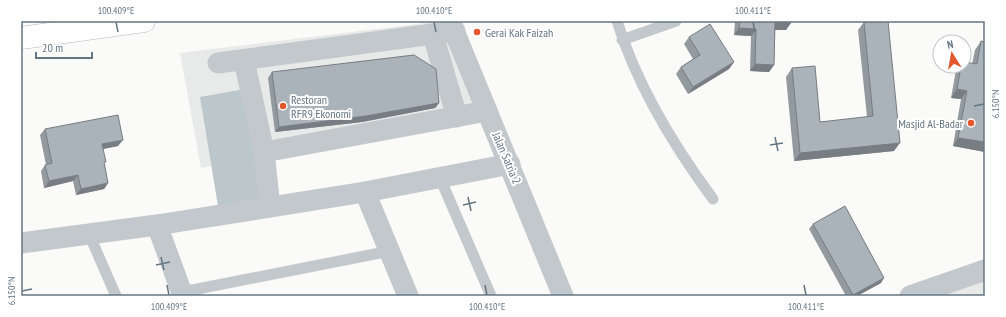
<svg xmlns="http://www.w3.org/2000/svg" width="1006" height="317" font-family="'PT Sans Narrow',sans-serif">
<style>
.built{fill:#e8e9e9}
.water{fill:#bbc7cb}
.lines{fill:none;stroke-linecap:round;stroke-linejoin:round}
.trunk-casing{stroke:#b4b9bd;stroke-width:23}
.service{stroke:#c3c8cc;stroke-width:11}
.minor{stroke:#c3c8cc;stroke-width:21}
.trunk{stroke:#fff;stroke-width:22}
.wall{fill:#929a9f}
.shaded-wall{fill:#777d82}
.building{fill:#aab3b9;stroke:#777d82}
.ticks{fill:none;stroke:#657683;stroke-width:1.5}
.poi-dot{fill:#e4572e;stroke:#fff;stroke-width:1.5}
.labels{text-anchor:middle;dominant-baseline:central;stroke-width:4;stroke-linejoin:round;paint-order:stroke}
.poi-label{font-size:12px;fill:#657683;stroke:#fff;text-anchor:start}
.street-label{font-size:12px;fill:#657683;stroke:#fff}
.neatline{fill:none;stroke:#657683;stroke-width:1.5}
.ticks-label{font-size:10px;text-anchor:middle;fill:#657683}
</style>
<rect width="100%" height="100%" fill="#fafaf8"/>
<g class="built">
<polygon points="441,21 491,112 201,168 180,53"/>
<polygon points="985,259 985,296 923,296 921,284"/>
</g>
<polygon class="water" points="245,89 263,198 218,206 200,97"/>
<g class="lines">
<g class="trunk-casing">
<polyline id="trunk" points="21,38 144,21"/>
</g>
<g class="service">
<path d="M617,21C637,86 673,145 713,199"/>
<polyline points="622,40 676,21"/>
<polyline points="440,178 491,296"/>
<polyline points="89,234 116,296"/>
<polyline points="182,292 390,251"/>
</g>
<g class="minor">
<polyline points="450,21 563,296"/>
<polyline points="433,35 457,117"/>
<polyline points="244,60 264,152 270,207"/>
<polyline points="218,63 455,31"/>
<polyline points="264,152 487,111"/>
<polyline points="365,192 408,296"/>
<polyline points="157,225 183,296"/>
<polyline points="21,243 157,225 365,192 510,164"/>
<polyline points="910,296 985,270"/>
</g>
<use href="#trunk" class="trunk"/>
</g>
<g class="wall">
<polygon points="735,21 791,21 786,30 775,30 774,65 769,72 750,71 751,36 734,35"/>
<polygon points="864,22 894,151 794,161 786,77 792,68 820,122 867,117 858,30"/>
<polygon points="689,37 734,62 729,69 688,94 676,74 681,67 693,59 684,44"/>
<polygon points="981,41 985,152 953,146 961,99 951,98 956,70 959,66 964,66 972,64 975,50"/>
<polygon points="272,72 439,103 435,108 362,122 275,132 268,78"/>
<polygon points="45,129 118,146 103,149 104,164 108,183 104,189 76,195 73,181 44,188 41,171 45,165 46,165 40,135"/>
<polygon points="813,224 881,283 857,296 846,296 809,229"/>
</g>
<g class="shaded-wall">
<polygon points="775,22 791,23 786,30 770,30"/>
<polygon points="739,28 756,29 751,36 734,35"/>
<polygon points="734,62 729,69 688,94 693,87"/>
<polygon points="755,64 774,65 769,72 750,71"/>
<polygon points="957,89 967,91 961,99 951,98"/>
<polygon points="439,103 435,108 362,122 275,132 279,127"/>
<polygon points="958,138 985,142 985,152 953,146"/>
<polygon points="123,140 118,146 98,150 102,144"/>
<polygon points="900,143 894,151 794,161 800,153"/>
<polygon points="78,175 73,181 44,188 49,181"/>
<polygon points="108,183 104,189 76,195 81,189"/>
<polygon points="884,278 881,283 857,296 852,296"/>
</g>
<g class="building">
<polygon points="740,21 791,21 791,23 775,22 774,65 755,64 756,29 739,28"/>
<polygon points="870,21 888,21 900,143 800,153 792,68 815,66 820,122 873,116 864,22"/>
<polygon points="710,24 734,62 693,87 681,67 700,55 689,37"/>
<polygon points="981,41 985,42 985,142 958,138 967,91 957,89 961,66 964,66 964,62 977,64"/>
<polygon points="414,55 436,69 439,103 366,116 279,127 272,72"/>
<polygon points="118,115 123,140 102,144 106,162 104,162 108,183 81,189 78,175 49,181 45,165 52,163 45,129"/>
<polygon points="845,206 884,278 853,295 813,224"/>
</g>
<path class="ticks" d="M116,22L118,32M434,22L436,32M753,22L755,32M974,106L984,104M775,137L778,151M770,145L783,143M468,197L471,211M463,205L476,202M161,257L164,270M156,265L170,262M167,285L169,295M485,285L487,295M804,285L806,295M22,291L32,289"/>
<g class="poi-dot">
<circle cx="477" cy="32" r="4"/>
<circle cx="283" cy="106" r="4"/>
<circle cx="971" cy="123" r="4"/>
</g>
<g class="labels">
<g class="poi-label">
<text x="485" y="32">Gerai Kak Faizah</text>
<text x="291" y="99">Restoran<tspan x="291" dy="14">RFR9 Ekonomi</tspan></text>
<text x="963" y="123" text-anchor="end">Masjid Al-Badar</text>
</g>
<g class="street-label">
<text transform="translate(507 158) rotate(67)">Jalan Satria 2</text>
</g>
</g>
<rect width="1006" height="317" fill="none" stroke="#ffffff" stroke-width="44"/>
<g transform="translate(952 54) rotate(349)"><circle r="19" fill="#ffffff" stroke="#c1c8cd"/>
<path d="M0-3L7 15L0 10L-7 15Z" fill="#e4572e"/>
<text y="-6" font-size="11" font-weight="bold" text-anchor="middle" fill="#657683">N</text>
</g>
<path d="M36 52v6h56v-6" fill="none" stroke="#657683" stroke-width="2"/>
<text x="42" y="52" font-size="12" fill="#657683" stroke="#ffffff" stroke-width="3" paint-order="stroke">20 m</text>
<rect x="22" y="22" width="962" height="273" class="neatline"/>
<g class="ticks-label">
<text x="116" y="14">100.409°E</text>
<text x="434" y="14">100.410°E</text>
<text x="753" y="14">100.411°E</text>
<text transform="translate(995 104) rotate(-90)" y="4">6.150°N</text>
<text transform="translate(11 291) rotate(-90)" y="4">6.150°N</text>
<text x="169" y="310">100.409°E</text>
<text x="487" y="310">100.410°E</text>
<text x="806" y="310">100.411°E</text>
</g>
</svg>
